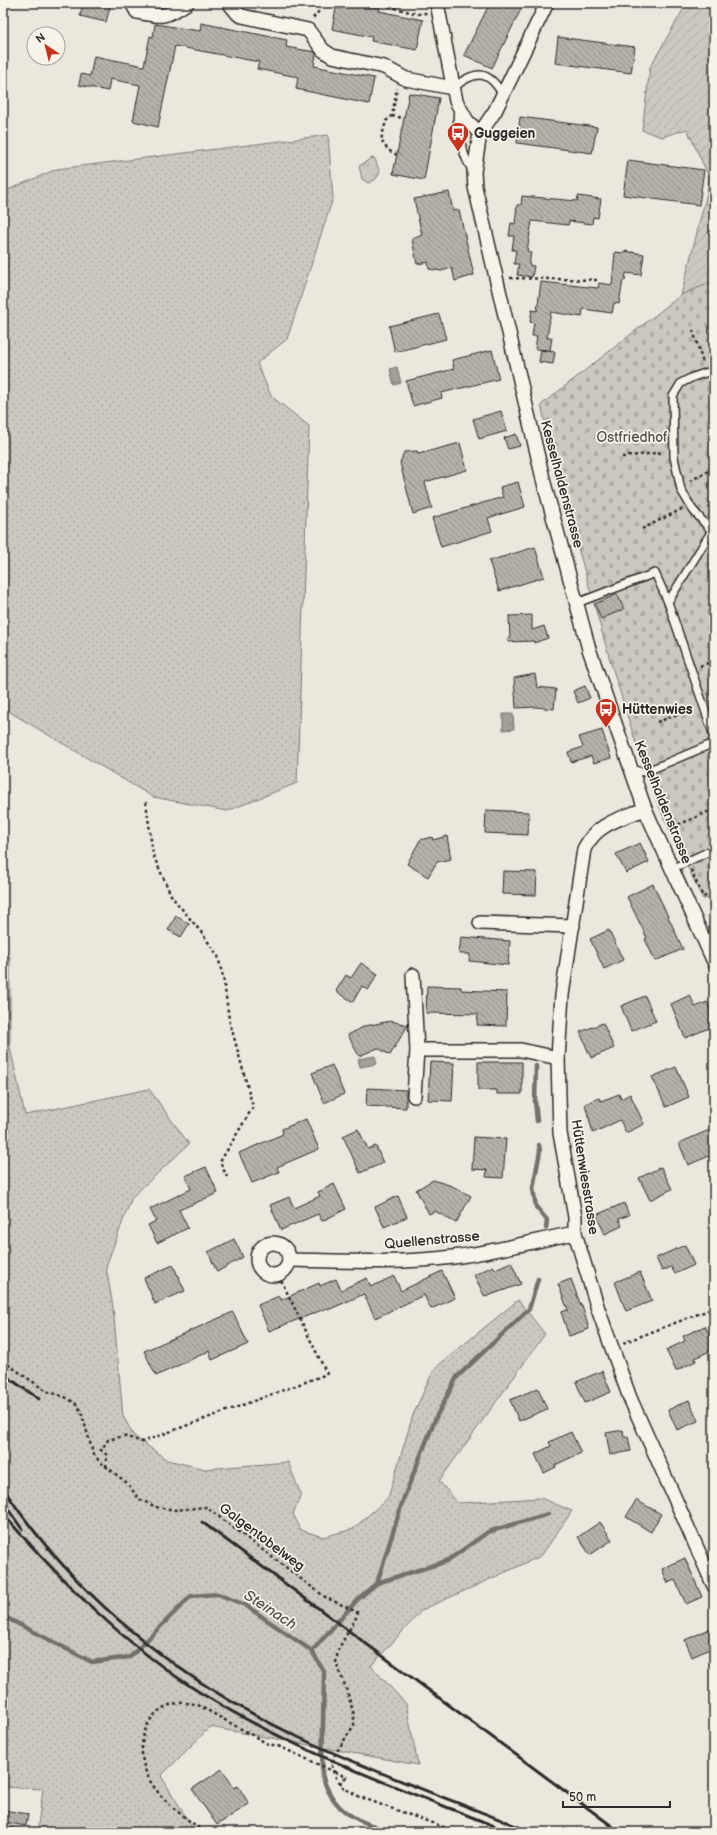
<svg xmlns="http://www.w3.org/2000/svg" width="717" height="1835" font-family="'Balsamiq Sans',sans-serif">
<style>
.grass{fill:url(#grass-dots);stroke:#7b7a75}
.cemetery{fill:url(#cemetery-stones);stroke:#7b7a75}
.park{fill:url(#park-tufts);stroke:#7b7a75}
.garden{fill:url(#garden-furrows);stroke:#7b7a75}
.water{fill:url(#water-ripples);stroke:#72716c}
.lines{fill:none;stroke-linecap:round;stroke-linejoin:round}
.stream{stroke:#72716c;stroke-width:4.5}
.building{fill:url(#building-back-hatch);stroke:#2b2b2b}
.lane-casing{stroke:#2b2b2b;stroke-width:10}
.street-casing{stroke:#2b2b2b;stroke-width:16}
.path{stroke:#2b2b2b;stroke-width:2.5;stroke-dasharray:3 3;stroke-linecap:butt}
.lane{stroke:#f7f3e8;stroke-width:7}
.street{stroke:#f7f3e8;stroke-width:13}
.rail{stroke:#2b2b2b;stroke-width:3}
.path-bridge{stroke:#2b2b2b;stroke-width:2.5;stroke-dasharray:3 3;stroke-linecap:butt}
.labels{text-anchor:middle;dominant-baseline:central;stroke-width:3.5;stroke-linejoin:round;paint-order:stroke}
.poi-label{font-size:14px;font-weight:bold;fill:#2b2b2b;stroke:#f7f3e8;text-anchor:start}
.park-label{font-size:14px;fill:#535250;stroke:#f7f3e8}
.street-label{font-size:14px;fill:#2b2b2b;stroke:#f7f3e8}
.water-label{font-size:15px;font-style:italic;fill:#555451;stroke:#f7f3e8}
</style>
<defs>
<pattern id="grass-dots" width="8" height="8" patternUnits="userSpaceOnUse"><rect width="8" height="8" fill="#cbc8bf"/><path d="M2 2h.1M6 6h.1" fill="none" stroke="#aeaca4" stroke-width="1.8" stroke-linecap="round"/></pattern>
<pattern id="cemetery-stones" width="16" height="16" patternUnits="userSpaceOnUse"><rect width="16" height="16" fill="#cbc8bf"/><path d="M2 7V4a2 2 0 0 1 4 0v3zM10 15v-3a2 2 0 0 1 4 0v3z" fill="#aeaca4"/></pattern>
<pattern id="park-tufts" width="24" height="20" patternUnits="userSpaceOnUse"><rect width="24" height="20" fill="#cbc8bf"/><path d="M3 7l-1-3M5 7V3M7 7l1-3M15 17l-1-3M17 17v-4M19 17l1-3" fill="none" stroke="#aeaca4"/></pattern>
<pattern id="garden-furrows" width="10" height="10" patternUnits="userSpaceOnUse"><rect width="10" height="10" fill="#cbc8bf"/><path d="M-1 1l2-2M0 10L10 0M9 11l2-2" fill="none" stroke="#aeaca4"/></pattern>
<pattern id="water-ripples" width="26" height="14" patternUnits="userSpaceOnUse"><rect width="26" height="14" fill="#a29f98"/><path d="M2 4q2-2 4 0t4 0M15 11q2-2 4 0t4 0" fill="none" stroke="#84827c"/></pattern>
<pattern id="building-back-hatch" width="6" height="6" patternUnits="userSpaceOnUse"><rect width="6" height="6" fill="#b5b2ab"/><path d="M-1 5l2 2M0 0l6 6M5-1l2 2" fill="none" stroke="#93918b"/></pattern>
</defs>
<rect width="100%" height="100%" fill="#ebe7dd"/>
<filter id="ink" filterUnits="userSpaceOnUse"><feTurbulence type="fractalNoise" baseFrequency=".025" numOctaves="2"/><feDisplacementMap in="SourceGraphic" scale="8" xChannelSelector="R" yChannelSelector="G"/><feConvolveMatrix kernelMatrix="1 2 1 2 8 2 1 2 1" color-interpolation-filters="sRGB"/></filter>
<g filter="url(#ink)">
<g class="grass">
<polygon points="3,9 7,58 3,58"/>
<polygon points="328,135 333,198 287,339 257,363 271,396 309,426 297,783 227,811 153,797 3,708 3,192 57,169"/>
<polygon points="3,947 10,957 10,1047 25,1115 149,1089 189,1144 132,1197 106,1266 113,1307 123,1416 134,1436 167,1460 205,1469 288,1462 301,1495 293,1514 301,1530 323,1537 353,1529 388,1498 413,1415 434,1369 518,1300 545,1334 439,1481 458,1503 541,1498 572,1511 541,1556 422,1610 371,1666 406,1704 418,1765 210,1727 161,1776 195,1832 37,1832 43,1789 3,1787"/>
</g>
<polygon class="cemetery" points="714,281 714,901 712,898 703,899 664,818 645,772 610,660 559,481 541,405 681,295"/>
<polygon class="park" points="372,158 375,159 380,173 375,180 368,183 362,179 359,166"/>
<polygon class="garden" points="687,3 714,3 714,281 681,295 707,193 709,177 687,129 662,137 642,130 650,67"/>
<g class="water">
<polygon points="397,367 401,383 394,385 390,369"/>
<polygon points="503,714 513,714 514,729 503,730"/>
<polygon points="375,1056 377,1064 360,1067 358,1059"/>
</g>
<g class="lines">
<g class="stream">
<polyline points="536,1066 535,1101 537,1121"/>
<polyline points="539,1145 540,1151 533,1188 536,1207 547,1220 546,1228"/>
<polyline points="377,1583 447,1561 488,1532 548,1514"/>
<path d="M3,1616L92,1662L130,1657L191,1596L218,1594L245,1605L312,1651L324,1672L322,1774C332,1813 357,1821 392,1832"/>
<polyline points="312,1651 358,1599 377,1583 403,1500 436,1417 457,1377 529,1309 538,1279"/>
</g>
</g>
<g class="building">
<polygon points="83,3 111,3 106,22 80,16"/>
<polygon points="337,3 355,3 380,8 379,11 423,20 417,50 371,41 372,37 332,29"/>
<polygon points="490,3 524,3 492,68 464,55"/>
<polygon points="201,23 287,40 286,47 315,52 316,54 314,66 374,78 369,104 296,89 298,77 257,69 259,62 175,46 158,127 133,121 140,85 110,79 108,91 79,85 81,74 90,76 94,56 144,66 150,36 153,37 155,24 200,31"/>
<polygon points="558,37 635,47 631,73 555,63"/>
<polygon points="409,93 439,98 424,180 393,174"/>
<polygon points="520,117 597,127 592,153 517,143"/>
<polygon points="628,160 704,170 699,205 623,195"/>
<polygon points="449,192 453,211 459,210 474,275 455,281 452,268 441,271 429,269 428,262 417,264 412,239 422,235 414,199"/>
<polygon points="522,196 577,201 578,196 601,199 598,218 593,217 592,224 569,221 568,225 532,221 527,251 531,252 529,265 534,266 532,277 517,275 519,264 514,264 516,250 512,250 514,236 509,236 511,223 515,224 517,205 521,205"/>
<polygon points="624,251 644,254 641,275 626,273 625,281 623,280 619,304 614,303 612,313 583,309 582,317 551,312 547,338 552,338 550,350 535,349 537,336 532,336 534,323 530,322 532,310 537,311 541,282 598,288 599,283 612,285 615,252 623,253"/>
<polygon points="439,314 446,339 395,352 389,326"/>
<polygon points="492,350 499,379 441,393 442,398 413,406 406,381 454,369 452,360"/>
<polygon points="541,350 555,352 553,364 539,362"/>
<polygon points="501,411 507,431 479,439 473,419"/>
<polygon points="516,434 520,446 508,449 504,438"/>
<polygon points="460,443 467,470 425,482 432,508 413,514 400,463 404,452 417,451 418,454"/>
<polygon points="518,482 525,507 488,518 492,531 441,547 432,518 503,497 500,487"/>
<polygon points="535,547 544,577 499,591 489,561"/>
<polygon points="617,594 624,609 601,619 595,604"/>
<polygon points="532,615 532,630 544,626 548,638 534,643 534,641 508,642 507,639 510,638 509,616"/>
<polygon points="535,674 537,687 556,689 554,709 536,707 516,708 514,678"/>
<polygon points="585,686 590,698 578,703 573,691"/>
<polygon points="602,730 611,758 594,763 591,756 571,762 568,752 583,747 579,737"/>
<polygon points="486,810 529,812 528,835 485,833"/>
<polygon points="447,836 451,859 437,862 428,877 407,864 420,840 432,837 433,840"/>
<polygon points="640,843 649,862 626,873 616,854"/>
<polygon points="503,871 537,872 536,895 502,894"/>
<polygon points="653,884 683,949 655,961 645,939 647,938 627,897"/>
<polygon points="176,916 189,924 181,937 168,930"/>
<polygon points="609,930 623,960 604,969 590,939"/>
<polygon points="461,937 510,941 508,965 469,961 470,954 459,954"/>
<polygon points="361,963 378,974 368,990 362,986 353,1002 336,991 346,975 351,978"/>
<polygon points="427,986 461,987 461,990 507,992 506,1026 477,1025 478,1014 426,1013"/>
<polygon points="690,995 695,1007 707,1002 714,1018 714,1026 685,1038 671,1004"/>
<polygon points="645,996 656,1021 631,1031 621,1006"/>
<polygon points="391,1021 408,1025 390,1055 378,1048 359,1056 348,1035 365,1026"/>
<polygon points="603,1023 614,1048 591,1058 580,1032"/>
<polygon points="430,1062 454,1063 452,1101 428,1100"/>
<polygon points="478,1062 522,1062 522,1094 497,1094 497,1090 478,1090"/>
<polygon points="332,1065 344,1094 324,1103 312,1073"/>
<polygon points="676,1067 689,1097 666,1107 652,1077"/>
<polygon points="367,1088 406,1090 406,1108 366,1106"/>
<polygon points="619,1094 621,1099 630,1094 644,1124 626,1133 620,1120 593,1133 585,1104 599,1098 601,1101"/>
<polygon points="306,1119 319,1149 277,1167 279,1172 252,1183 239,1153 283,1134 282,1129"/>
<polygon points="714,1128 714,1154 688,1165 679,1143"/>
<polygon points="358,1129 368,1149 376,1146 383,1163 360,1173 343,1136"/>
<polygon points="474,1137 506,1139 503,1178 486,1177 487,1170 472,1169"/>
<polygon points="206,1167 218,1193 179,1210 188,1228 157,1243 148,1225 156,1221 150,1209 191,1189 185,1176"/>
<polygon points="661,1167 672,1189 650,1200 639,1178"/>
<polygon points="433,1180 452,1186 471,1196 456,1223 435,1211 429,1214 416,1190"/>
<polygon points="334,1184 346,1209 322,1221 318,1214 281,1230 270,1205 289,1197 294,1208 320,1196 318,1192"/>
<polygon points="398,1196 407,1217 384,1227 375,1207"/>
<polygon points="624,1203 629,1215 619,1219 622,1226 605,1234 596,1215"/>
<polygon points="234,1239 243,1257 217,1272 208,1252"/>
<polygon points="685,1245 694,1265 675,1274 671,1267 662,1271 656,1258"/>
<polygon points="511,1262 521,1284 485,1297 474,1275 493,1266 495,1269"/>
<polygon points="173,1265 185,1291 155,1304 144,1278"/>
<polygon points="442,1271 455,1298 431,1309 424,1295 375,1318 364,1294 328,1310 327,1308 269,1331 258,1305 279,1296 281,1300 319,1283 320,1286 336,1279 341,1290 367,1278 371,1287 394,1276 401,1291"/>
<polygon points="640,1272 652,1301 626,1311 615,1282"/>
<polygon points="571,1279 581,1306 582,1306 589,1329 569,1336 561,1312 568,1310 558,1284"/>
<polygon points="233,1312 248,1344 212,1360 209,1351 156,1376 144,1351"/>
<polygon points="705,1326 714,1344 714,1349 695,1358 696,1361 676,1371 666,1350 685,1341 683,1336"/>
<polygon points="602,1371 611,1392 585,1403 576,1382"/>
<polygon points="538,1388 547,1409 519,1421 510,1400"/>
<polygon points="689,1400 698,1421 677,1430 668,1410"/>
<polygon points="623,1430 624,1437 628,1437 631,1451 610,1455 606,1433"/>
<polygon points="571,1432 581,1453 555,1465 556,1467 544,1473 535,1454 551,1446 549,1442"/>
<polygon points="636,1500 661,1514 651,1532 626,1517"/>
<polygon points="600,1522 612,1540 590,1555 578,1537"/>
<polygon points="685,1558 702,1597 686,1604 675,1580 668,1583 662,1569"/>
<polygon points="714,1627 714,1647 692,1657 685,1640"/>
<polygon points="222,1769 234,1788 238,1786 249,1804 217,1825 192,1789"/>
<polygon points="3,1810 28,1814 26,1826 3,1822"/>
</g>
<g class="lines">
<g class="lane-casing">
<g id="lane">
<path d="M453,88C475,70 488,69 503,95"/>
<path d="M458,109C455,126 463,160 474,172"/>
<polyline points="714,370 693,377 681,383 673,396 674,457 681,490 693,510 714,534"/>
<polyline points="711,532 668,602 714,736"/>
<polyline points="577,603 655,573 668,602"/>
<polyline points="631,770 645,772 714,743"/>
<polyline points="680,865 714,849"/>
<polyline points="3,1830 11,1832"/>
</g>
</g>
<g class="street-casing">
<g id="street">
<path d="M132,3L137,12C163,17 165,18 187,3"/>
<polyline points="229,3 238,14 242,16 308,30 323,50 332,56 384,67 406,79 453,88"/>
<polyline points="437,3 456,101 467,121 480,133"/>
<polyline points="480,133 474,172 475,187 544,483 589,649 645,809 714,962"/>
<polyline points="480,133 495,111 547,3"/>
<path d="M645,809C620,819 597,823 584,849L562,995L558,1058L560,1133L575,1217V1233L598,1309L630,1398L714,1586"/>
<polyline points="480,923 573,926"/>
<polyline points="413,975 417,1050 414,1096"/>
<polyline points="417,1050 521,1050 558,1058"/>
<circle cx="273" cy="1259" r="16"/>
<path d="M289,1260C343,1261 399,1264 453,1257C494,1252 534,1241 575,1233"/>
</g>
</g>
<g class="path">
<polyline points="377,3 417,14 427,13"/>
<polyline points="313,18 320,10 322,3"/>
<polyline points="392,116 404,118"/>
<polyline points="397,155 388,150 381,140 386,121 392,116 397,88"/>
<polyline points="510,278 598,280"/>
<polyline points="693,330 703,363"/>
<polyline points="622,457 664,452"/>
<polyline points="690,481 714,468"/>
<polyline points="642,529 682,509"/>
<polyline points="700,666 714,661"/>
<polyline points="657,722 694,709"/>
<polyline points="146,802 153,855 172,897 201,932 218,956 224,982 229,1019 253,1107 220,1162 227,1177"/>
<polyline points="683,853 671,828 714,809"/>
<polyline points="691,870 703,897 714,893"/>
<polyline points="623,1343 714,1308"/>
<polyline points="3,1361 46,1391 65,1397 75,1403 81,1411 93,1453 99,1461 127,1483 139,1499 156,1507 175,1510 206,1507 325,1597 357,1612 357,1616 338,1650 336,1663 346,1688 354,1715 354,1725 334,1756 332,1766 334,1775 344,1788 360,1797 457,1832"/>
<polyline points="106,1467 107,1455 101,1450 108,1440 124,1436 142,1442 327,1374 278,1274"/>
<polyline points="335,1772 346,1777 340,1784"/>
<path d="M204,1832C186,1818 165,1804 152,1784C128,1747 148,1691 198,1705L268,1744L278,1746"/>
</g>
<use href="#lane" class="lane"/>
<use href="#street" class="street"/>
<g class="rail">
<polyline points="3,1374 39,1399"/>
<path d="M3,1488C75,1597 180,1681 298,1737C374,1773 453,1800 531,1832"/>
<polyline points="3,1502 22,1529"/>
<path d="M3,1514C62,1582 127,1647 204,1695C300,1754 406,1790 509,1832"/>
<polyline points="202,1522 620,1832"/>
</g>
<polyline class="path-bridge" points="278,1746 335,1772"/>
</g>
</g>
<defs>
<g id="bus-pin" transform="scale(1.15)"><path d="M0 17L-7.5 6A9.5 9.5 0 1 1 7.5 6Z" fill="#c8321e" stroke="#f7f3e8"/><path d="M-5-6H5V4H4V6H2V4H-2V6H-4V4H-5ZM-3.5-4V0h7V-4ZM-3.5 1.2v1.5H-2V1.2ZM2 1.2v1.5H3.5V1.2Z" fill="#fff"/></g>
</defs>
<g fill-rule="evenodd">
<use href="#bus-pin" x="458" y="133"/>
<use href="#bus-pin" x="606" y="709"/>
</g>
<g class="labels">
<g class="poi-label">
<text x="474" y="133">Guggeien</text>
<text x="622" y="709">Hüttenwies</text>
</g>
<g class="park-label">
<text x="632" y="437">Ostfriedhof</text>
</g>
<g class="street-label">
<text transform="translate(562 484) rotate(75)">Kesselhaldenstrasse</text>
<text transform="translate(663 802) rotate(68)">Kesselhaldenstrasse</text>
<text transform="translate(585 1177) rotate(81)">Hüttenwiesstrasse</text>
<text transform="translate(432 1240) rotate(-5)">Quellenstrasse</text>
<text transform="translate(262 1537) rotate(37)">Galgentobelweg</text>
</g>
<g class="water-label">
<text transform="translate(270 1610) rotate(33)">Steinach</text>
</g>
</g>
<rect width="717" height="1835" fill="none" stroke="#f7f3e8" stroke-width="16"/>
<rect x="8" y="8" width="701" height="1819" fill="none" stroke="#2b2b2b" stroke-width="1.5" filter="url(#ink)"/>
<g transform="translate(46 46) rotate(325)"><circle r="19" fill="#f7f3e8" stroke="#a5a39c"/>
<path d="M0-3L7 15L0 10L-7 15Z" fill="#c8321e"/>
<text y="-6" font-size="11" font-weight="bold" text-anchor="middle" fill="#2b2b2b">N</text>
</g>
<path d="M563 1801v6h107v-6" fill="none" stroke="#2b2b2b" stroke-width="2"/>
<text x="569" y="1801" font-size="12" fill="#2b2b2b" stroke="#f7f3e8" stroke-width="3" paint-order="stroke">50 m</text>
</svg>
